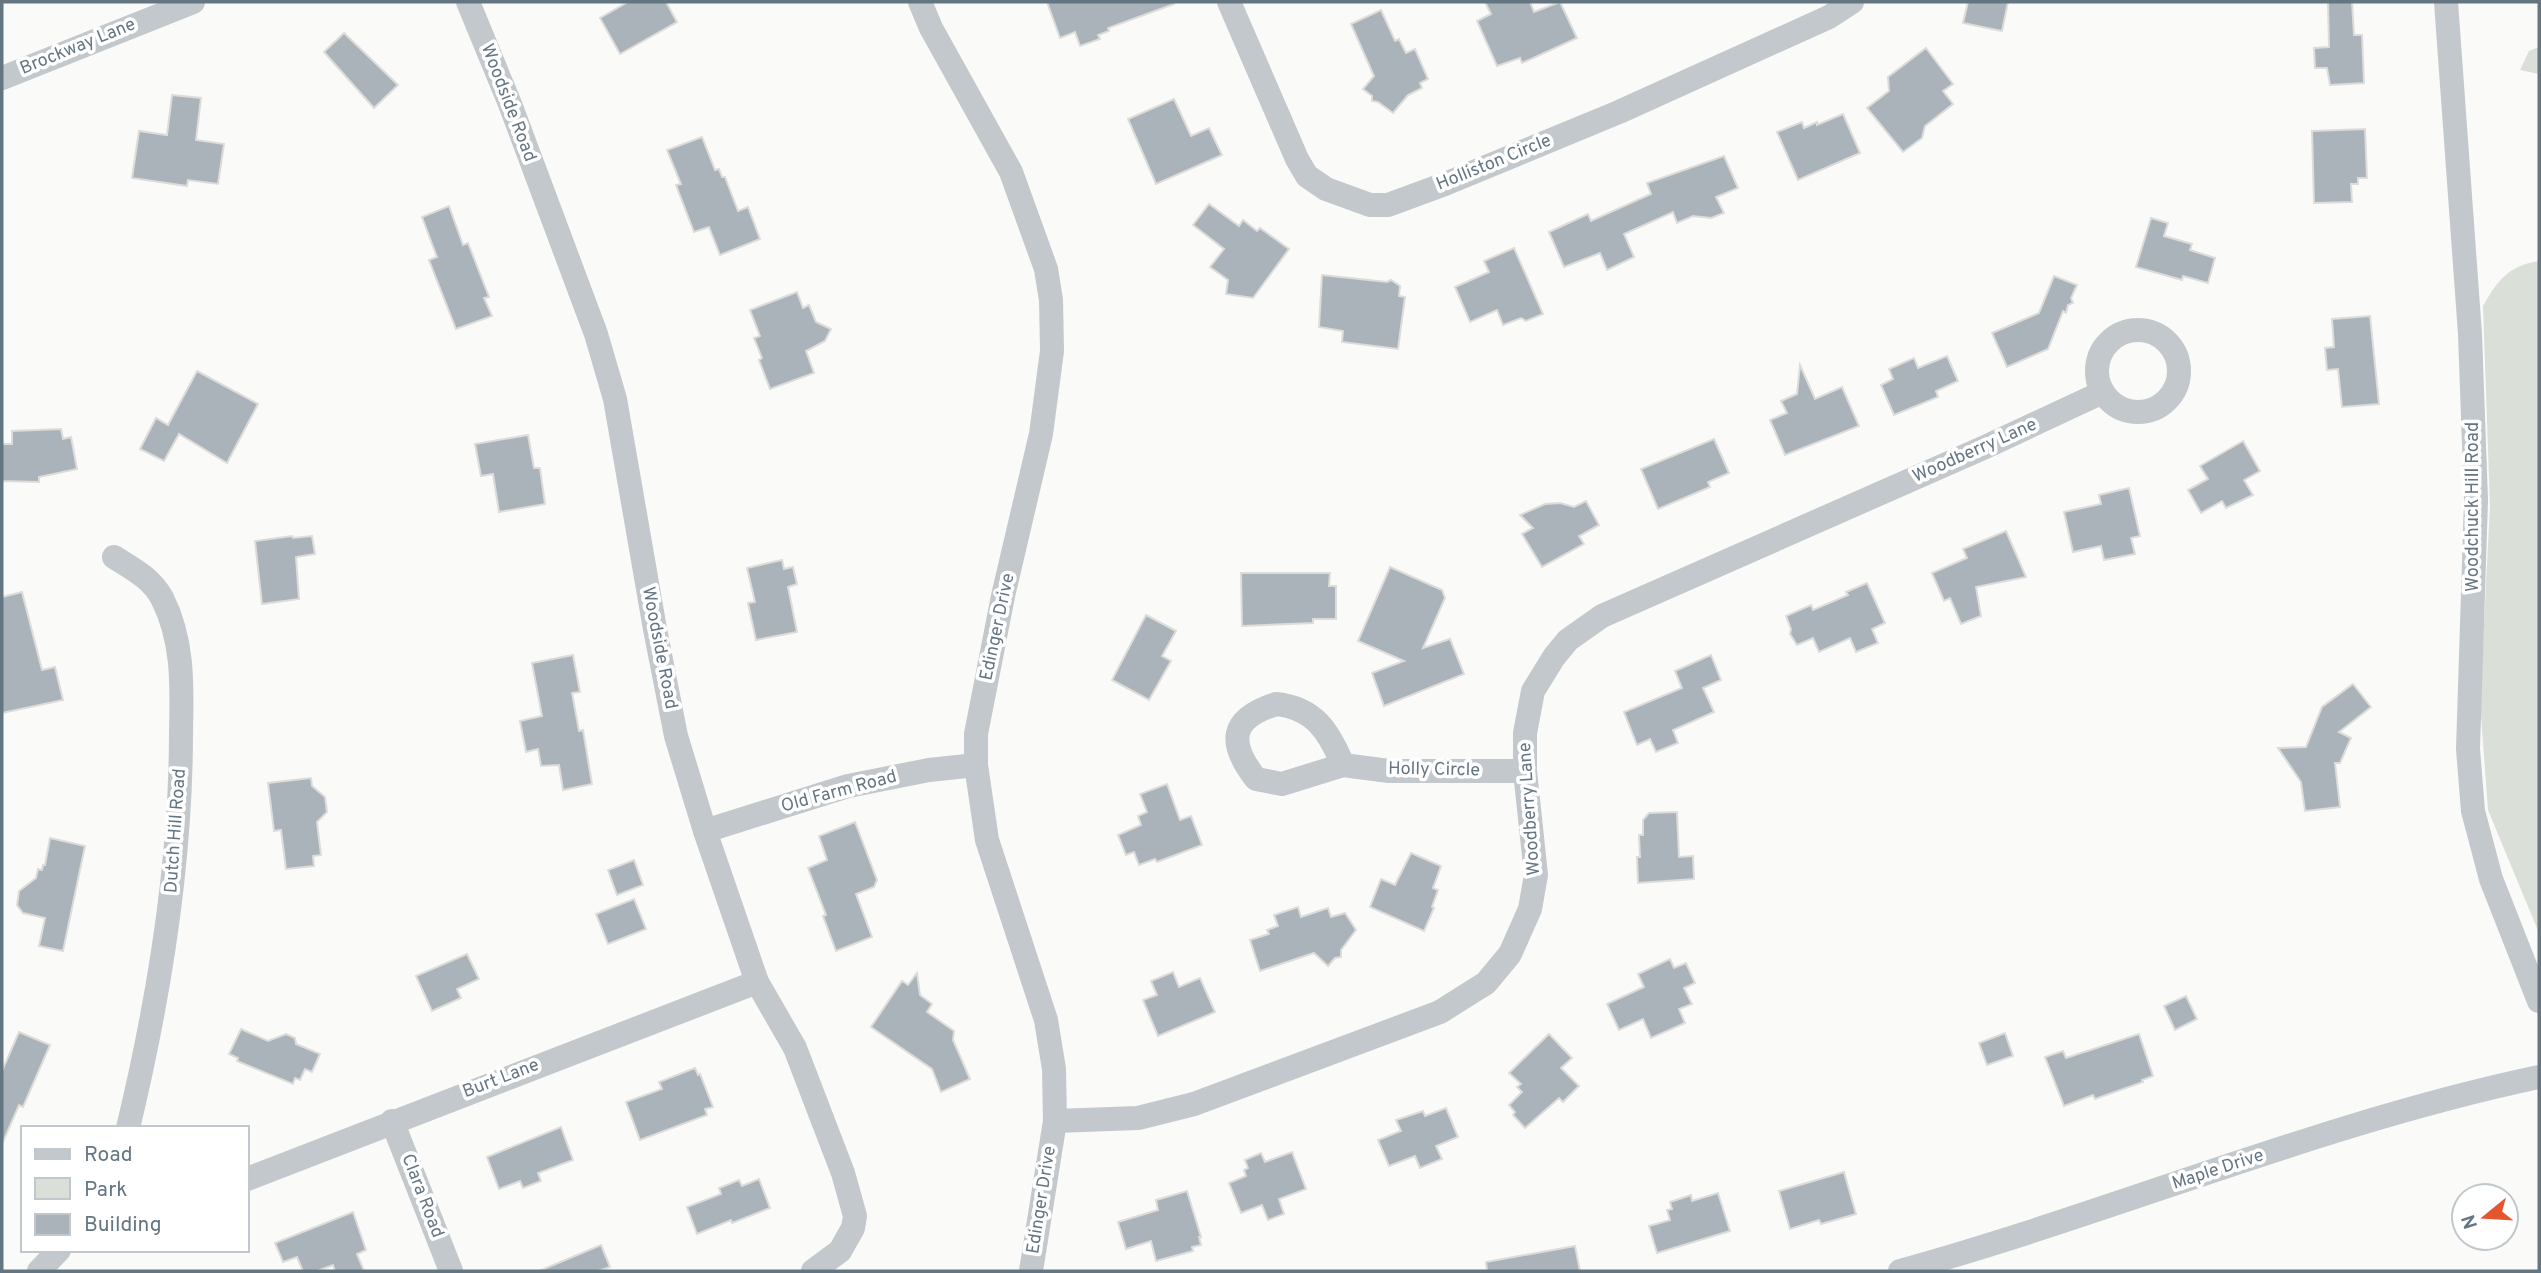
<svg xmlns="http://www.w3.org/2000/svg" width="2541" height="1273" font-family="Overpass,sans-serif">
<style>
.green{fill:#dadfd7}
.building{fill:#aab3b9;stroke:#dcdcda;stroke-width:2}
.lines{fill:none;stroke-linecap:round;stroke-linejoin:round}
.minor{stroke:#c3c8cc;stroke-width:24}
.labels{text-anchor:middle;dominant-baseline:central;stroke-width:7;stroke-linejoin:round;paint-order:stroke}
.street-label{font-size:18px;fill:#657683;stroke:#fff}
</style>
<rect width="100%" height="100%" fill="#fafaf8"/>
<g class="green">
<polygon points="2539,47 2539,74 2520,70 2529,51"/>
<path d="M2539,261V933L2488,810L2480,702L2490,506L2483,306C2498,280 2508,266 2539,261Z"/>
</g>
<g class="building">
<polygon points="628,2 666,2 677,22 620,54 600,18"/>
<polygon points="1047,2 1174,2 1174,4 1108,28 1109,31 1098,35 1100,39 1080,46 1075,32 1060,38"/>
<polygon points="1485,2 1530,2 1534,12 1560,2 1577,38 1522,63 1520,58 1497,66 1477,21 1491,14"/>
<polygon points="1968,2 2008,2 2002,31 1963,23"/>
<polygon points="2328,2 2352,2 2354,35 2362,35 2364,83 2330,85 2327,68 2315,68 2314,48 2329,47"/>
<polygon points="1381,10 1395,41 1399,39 1406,53 1415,49 1428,79 1420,83 1422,88 1408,95 1393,113 1378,102 1372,101 1372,96 1363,89 1374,76 1351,24"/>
<polygon points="344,33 398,85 374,108 324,52"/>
<polygon points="1926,48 1953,84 1943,91 1953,104 1925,126 1922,138 1903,152 1867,108 1889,91 1888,77"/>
<polygon points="172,95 201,98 196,140 224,144 218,184 188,180 187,186 132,178 139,131 167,135"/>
<polygon points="1174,99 1191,136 1209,128 1222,155 1156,184 1128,119"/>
<polygon points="1843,114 1860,153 1798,180 1777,132 1802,122 1804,128 1817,122 1817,125"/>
<polygon points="2365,129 2367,178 2358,178 2358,184 2351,184 2352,202 2314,203 2312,131"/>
<polygon points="702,137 715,170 719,169 722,177 725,177 738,211 748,207 760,239 720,255 709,227 694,232 676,185 681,184 667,150"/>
<polygon points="1724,156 1738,188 1716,197 1724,213 1711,218 1693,216 1677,223 1673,212 1624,234 1634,257 1607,270 1600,253 1564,267 1549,232 1588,214 1591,221 1651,194 1647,183"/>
<polygon points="1209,204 1239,226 1243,220 1257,231 1260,228 1289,249 1253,298 1226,294 1228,280 1210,267 1224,249 1193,225"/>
<polygon points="449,206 463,245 468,243 489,297 484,298 492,316 456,329 429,260 437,257 422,217"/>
<polygon points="2151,218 2168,223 2164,236 2192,244 2190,250 2215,258 2208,283 2183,276 2182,280 2136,267"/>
<polygon points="1514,248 1543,314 1526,321 1521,318 1503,325 1497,310 1470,322 1455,287 1489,272 1484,261"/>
<polygon points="1322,275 1387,282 1391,280 1400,286 1399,296 1405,297 1398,349 1342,342 1343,331 1319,327"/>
<polygon points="2054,276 2077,285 2071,298 2073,303 2068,305 2066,313 2063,311 2048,349 2007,367 1992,333 2039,313"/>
<polygon points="797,292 803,308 809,305 816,322 831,329 825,341 806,351 814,373 770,389 759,360 762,358 754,338 760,336 750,310"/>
<polygon points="2370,316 2379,404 2342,407 2338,369 2327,370 2325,348 2334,347 2332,319"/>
<polygon points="1947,356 1958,381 1936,391 1938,397 1894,415 1881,385 1893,379 1889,369 1914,358 1918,368"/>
<polygon points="1800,365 1815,399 1842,387 1859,426 1785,455 1770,420 1787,413 1781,401 1797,394"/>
<polygon points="197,371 258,404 227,463 179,434 164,461 140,449 156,418 168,425"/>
<polygon points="61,429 63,439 71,437 77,469 39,477 39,482 2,481 2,444 12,444 12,431"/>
<polygon points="528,435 534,468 540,468 545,504 499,512 493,474 481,476 475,444"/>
<polygon points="1714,439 1729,473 1708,482 1710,487 1658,509 1641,469"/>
<polygon points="2243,441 2260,471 2244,480 2253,495 2226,508 2222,501 2201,513 2188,490 2208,479 2200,466"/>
<polygon points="2129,488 2140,536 2131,538 2135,554 2104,560 2101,546 2073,552 2064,512 2101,504 2099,495"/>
<polygon points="1586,501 1599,525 1579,536 1584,544 1542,567 1522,534 1533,528 1520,515 1545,504 1560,503 1574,507"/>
<polygon points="2006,531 2026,577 1976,587 1981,616 1961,624 1950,598 1944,601 1932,573 1967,558 1963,549"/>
<polygon points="292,536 293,538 312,536 315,554 296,557 299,599 262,604 255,541"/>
<polygon points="782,560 784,569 793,567 797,584 788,587 797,632 756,640 748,603 755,602 747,568"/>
<polygon points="1390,567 1442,590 1445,598 1423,648 1450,639 1464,674 1384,706 1372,673 1404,661 1358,641"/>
<polygon points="1241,573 1330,573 1329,586 1336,586 1336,619 1313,619 1313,623 1242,626"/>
<polygon points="1867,583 1885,623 1872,629 1878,643 1856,652 1850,638 1819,652 1813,638 1797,645 1790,634 1791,629 1786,616 1811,605 1813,610 1848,595 1846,592"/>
<polygon points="22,592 42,670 55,667 63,700 2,713 2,597"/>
<polygon points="1146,615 1176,631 1162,656 1171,661 1149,700 1112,680"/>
<polygon points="573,655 580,692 572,693 579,731 583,730 592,784 563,790 559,765 541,766 538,749 526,752 520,721 542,716 532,663"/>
<polygon points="1711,655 1721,680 1703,688 1714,712 1673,730 1678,743 1656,752 1650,739 1637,745 1624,712 1682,688 1675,671"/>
<polygon points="2353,684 2371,707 2339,732 2351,738 2340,763 2335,763 2340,807 2305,811 2301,782 2278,748 2306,747 2322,707"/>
<polygon points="311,778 312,786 325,797 327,812 317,822 321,855 313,856 314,866 286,869 281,830 274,831 268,783"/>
<polygon points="1167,784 1180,820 1191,816 1202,845 1157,862 1155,859 1139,865 1134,852 1126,855 1118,835 1141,825 1138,816 1147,812 1140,794"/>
<polygon points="1677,812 1679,857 1693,856 1694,879 1638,883 1637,857 1640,857 1639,835 1643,835 1643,820 1649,813"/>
<polygon points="855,822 877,880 874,887 856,894 872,937 836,951 823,916 826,915 808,868 827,860 819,836"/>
<polygon points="50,838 85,846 63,951 39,946 45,918 23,913 17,905 19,891 36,878 38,869 42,870 43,865 45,865"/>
<polygon points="1411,853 1441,866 1433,888 1438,890 1432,907 1434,908 1424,931 1370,907 1381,879 1395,885"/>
<polygon points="634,860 643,885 617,895 608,870"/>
<polygon points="634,899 646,929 608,944 596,914"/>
<polygon points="1298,907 1301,917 1328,908 1331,917 1345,913 1356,930 1341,950 1341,957 1335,958 1328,966 1314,953 1260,971 1250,940 1269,934 1267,930 1278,926 1274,915"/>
<polygon points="467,954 479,979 457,989 461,998 432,1011 416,976"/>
<polygon points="1670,959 1674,968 1686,963 1695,983 1684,988 1692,1004 1679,1009 1685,1023 1651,1038 1643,1019 1619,1030 1607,1004 1644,987 1638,974"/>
<polygon points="1173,972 1179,987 1200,978 1215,1012 1158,1036 1143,1000 1157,995 1151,981"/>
<polygon points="917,973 920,995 932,1004 927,1012 954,1031 953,1040 970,1079 941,1092 932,1069 871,1027 902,981 908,985"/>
<polygon points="2186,996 2197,1019 2175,1030 2164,1006"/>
<polygon points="241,1029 268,1041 286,1034 295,1038 296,1044 320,1054 312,1072 305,1069 300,1080 295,1078 293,1084 237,1061 238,1058 229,1054"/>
<polygon points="19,1032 50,1045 23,1107 19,1105 2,1144 2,1071"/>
<polygon points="2005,1033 2013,1056 1987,1065 1979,1043"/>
<polygon points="1549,1034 1572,1058 1561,1068 1579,1086 1563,1102 1559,1098 1525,1128 1513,1115 1515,1112 1509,1105 1522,1092 1517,1087 1521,1084 1509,1073"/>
<polygon points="2139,1034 2153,1076 2142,1080 2143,1082 2095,1099 2093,1095 2064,1106 2045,1057 2063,1051 2066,1058"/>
<polygon points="695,1068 698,1075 700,1074 713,1107 705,1109 707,1115 640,1140 626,1102 662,1089 659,1082"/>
<polygon points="1446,1108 1458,1137 1436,1146 1442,1159 1420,1168 1415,1156 1389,1166 1378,1140 1401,1131 1396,1120 1423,1111 1425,1116"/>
<polygon points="561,1127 573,1160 538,1173 541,1181 523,1188 520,1181 499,1189 487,1157"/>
<polygon points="1292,1152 1306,1189 1279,1199 1284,1214 1268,1220 1262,1205 1241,1213 1229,1183 1246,1176 1244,1170 1248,1168 1245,1160 1261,1153 1265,1162"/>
<polygon points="1844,1172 1856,1214 1821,1224 1819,1220 1790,1229 1779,1191"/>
<polygon points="759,1179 770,1208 732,1223 731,1220 697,1234 687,1207 721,1194 719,1188 739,1180 742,1186"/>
<polygon points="1187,1191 1201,1237 1199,1237 1201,1245 1192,1247 1193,1251 1156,1261 1151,1241 1126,1249 1118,1222 1158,1210 1156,1200"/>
<polygon points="1718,1193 1730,1231 1657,1253 1649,1226 1670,1220 1667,1210 1672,1209 1670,1202 1691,1195 1692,1201"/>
<polygon points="353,1212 366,1250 357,1254 364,1271 335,1271 333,1265 317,1271 303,1271 297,1257 283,1262 275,1243"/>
<polygon points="601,1245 610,1267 598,1271 539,1271"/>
<polygon points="1575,1246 1580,1271 1487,1271 1486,1262"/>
</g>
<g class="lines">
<g class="minor">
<polyline points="468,2 510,104 596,334 615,399 655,629 676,736 705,831 757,982 795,1048 843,1173 855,1216 853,1228 840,1251 813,1271"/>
<polyline points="920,2 931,28 1011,172 1046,269 1051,300 1052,351 1041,434 1003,596 976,734 976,765 987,840 1046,1020 1054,1069 1055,1121 1031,1271"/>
<polyline points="1229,2 1297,159 1307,176 1326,189 1370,205 1388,205 1445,184 1619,112 1829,17 1852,2"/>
<polyline points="2446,2 2470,334 2476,500 2468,749 2473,811 2491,879 2539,1001"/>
<polyline points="2,78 193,2"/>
<circle cx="2138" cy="371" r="41"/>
<path d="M114,557C133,569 151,578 162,598C184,641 182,687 181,733C181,866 159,999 128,1128"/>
<path d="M1276,704C1315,708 1329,732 1343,765L1282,784L1256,779C1228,743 1229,719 1276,704Z"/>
<polyline points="1343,765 1389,771 1525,771"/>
<polyline points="705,831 848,786 929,770 976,765"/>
<polyline points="392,1121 451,1271"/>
<polyline points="1055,1121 1138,1118 1194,1104 1440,1012 1486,983 1510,954 1530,909 1536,875 1525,771 1525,733 1533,691 1554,657 1568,640 1602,616 1983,448 2103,392"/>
<polyline points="247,1179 757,982"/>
<polyline points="39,1271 59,1250"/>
<path d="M1900,1271C2114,1212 2321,1123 2539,1077"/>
</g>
</g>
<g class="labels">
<g class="street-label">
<text transform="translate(78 47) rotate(-22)">Brockway Lane</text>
<text transform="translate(508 103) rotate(69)">Woodside Road</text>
<text transform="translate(1494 163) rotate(-22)">Holliston Circle</text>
<text transform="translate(1975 451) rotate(-24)">Woodberry Lane</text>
<text transform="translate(2473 507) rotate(-90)">Woodchuck Hill Road</text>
<text transform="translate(998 627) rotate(-78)">Edinger Drive</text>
<text transform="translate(659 648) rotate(79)">Woodside Road</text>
<text transform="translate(1434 770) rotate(1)">Holly Circle</text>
<text transform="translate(839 792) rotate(-15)">Old Farm Road</text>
<text transform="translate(1530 809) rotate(-94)">Woodberry Lane</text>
<text transform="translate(176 831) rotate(-86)">Dutch Hill Road</text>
<text transform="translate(501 1079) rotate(-21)">Burt Lane</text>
<text transform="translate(2218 1170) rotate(-18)">Maple Drive</text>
<text transform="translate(422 1196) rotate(69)">Clara Road</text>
<text transform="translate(1042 1200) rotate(-81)">Edinger Drive</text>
</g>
</g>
<rect width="2541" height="1273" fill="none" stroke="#657683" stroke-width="7"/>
<rect x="21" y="1126" width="228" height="126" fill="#ffffff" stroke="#c1c8cd" stroke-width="2"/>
<rect x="35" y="1149" width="35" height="10" fill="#c3c8cc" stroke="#c1c8cd" stroke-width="2"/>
<text x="84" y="1161" font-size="21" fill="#657683">Road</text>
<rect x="35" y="1178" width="35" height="21" fill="#dadfd7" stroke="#c1c8cd" stroke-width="2"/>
<text x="84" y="1196" font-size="21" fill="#657683">Park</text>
<rect x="35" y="1214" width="35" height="21" fill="#aab3b9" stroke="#c1c8cd" stroke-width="2"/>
<text x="84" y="1231" font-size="21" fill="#657683">Building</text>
<g transform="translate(2485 1217) rotate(252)"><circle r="33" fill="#ffffff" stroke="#c1c8cd" stroke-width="2"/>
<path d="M0-5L12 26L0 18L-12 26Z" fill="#e4572e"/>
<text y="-10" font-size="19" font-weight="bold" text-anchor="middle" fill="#657683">N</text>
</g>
</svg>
